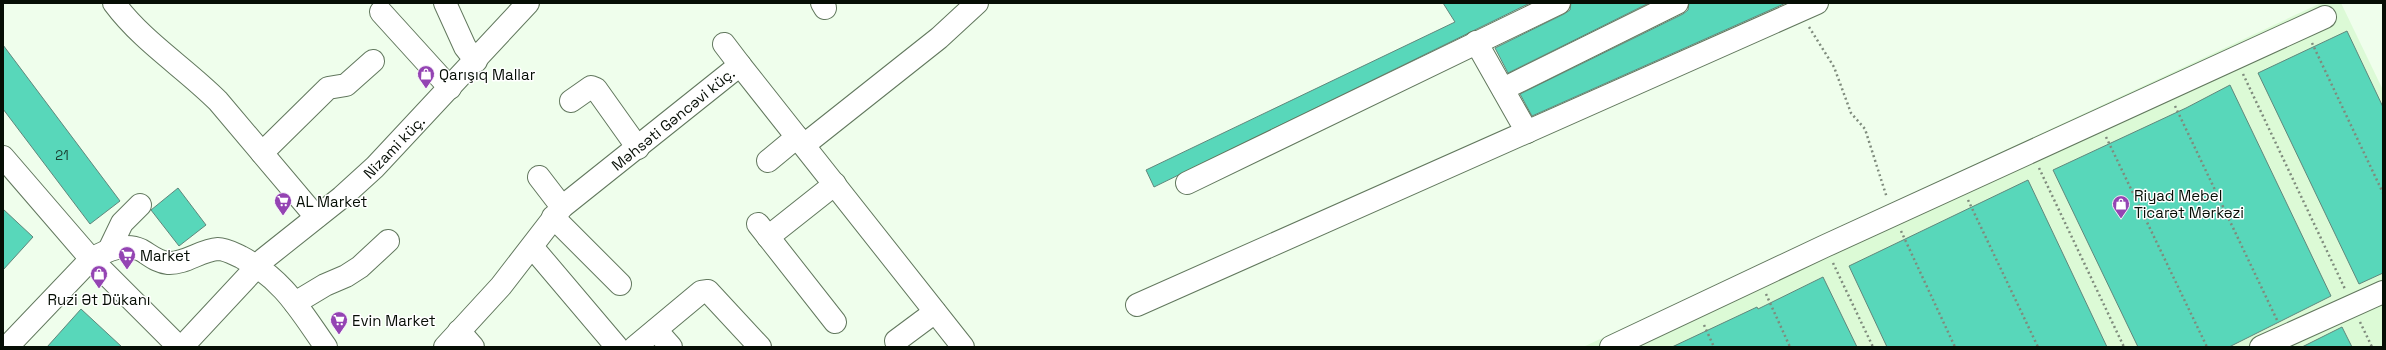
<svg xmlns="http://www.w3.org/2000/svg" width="2386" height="350" font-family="'Space Grotesk',sans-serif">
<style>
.built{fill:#dcfad6}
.building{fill:#58d7ba;stroke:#60877c}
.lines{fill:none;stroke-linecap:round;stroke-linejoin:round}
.minor-casing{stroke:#62785e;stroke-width:24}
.path{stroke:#7f8b7d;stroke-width:2.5;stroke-dasharray:2 3;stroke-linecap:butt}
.minor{stroke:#fff;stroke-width:22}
.labels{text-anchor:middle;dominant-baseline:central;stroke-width:3;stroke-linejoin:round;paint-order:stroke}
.number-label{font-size:13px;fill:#1a4032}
.poi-label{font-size:15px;fill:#060e05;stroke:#fff;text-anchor:start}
.street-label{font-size:15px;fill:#060e05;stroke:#fff}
</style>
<rect width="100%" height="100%" fill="#effeec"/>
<polygon class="built" points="2321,3 2341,3 2383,90 2383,347 1583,347"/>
<g class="building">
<polygon points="1443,3 1530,3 1154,187 1146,170 1455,22"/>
<polygon points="1571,3 1649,3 1508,73 1495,48 1564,14 1570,10"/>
<polygon points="1689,3 1786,3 1532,116 1520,94 1683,14 1688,10"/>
<polygon points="2347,31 2383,107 2383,273 2359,284 2258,73"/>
<polygon points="3,45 120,201 90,224 3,109"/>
<polygon points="2230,85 2331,296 2229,347 2138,347 2053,170 2186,108"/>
<polygon points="2028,180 2107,347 1887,347 1849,266"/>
<polygon points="178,188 206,225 179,246 151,210"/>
<polygon points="3,209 33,237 3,270"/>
<polygon points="1823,277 1857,347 1672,347 1757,307 1758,309"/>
<polygon points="81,309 122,347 47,347"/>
<polygon points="2342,327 2352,347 2302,347"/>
</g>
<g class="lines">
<g class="minor-casing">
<g id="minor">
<path d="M114,3C143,42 184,67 218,101L316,217"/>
<polyline points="445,3 465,47 476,61"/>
<polyline points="822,3 825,8"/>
<polyline points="381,12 450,88"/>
<polyline points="1476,42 1527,132"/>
<polyline points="724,44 740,65"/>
<polyline points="1503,89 1677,3"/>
<polyline points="571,101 591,87 596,89 638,148"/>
<polyline points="804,145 939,38 977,3"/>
<polyline points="262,153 328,88 346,85 373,61"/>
<polyline points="3,157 91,259 179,347"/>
<polyline points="768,161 797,137"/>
<polyline points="539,177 562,207"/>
<polyline points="1187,183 1559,3"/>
<polyline points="553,217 620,284"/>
<polyline points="758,224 835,322"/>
<polyline points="768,237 835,184"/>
<polyline points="533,248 617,347"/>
<polyline points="109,250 122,223 140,205"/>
<polyline points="295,303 325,285 346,276 360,267 388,241"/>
<polyline points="1137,305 1817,3"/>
<polyline points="656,330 671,347"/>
<polyline points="459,331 473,347"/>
<polyline points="896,341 935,312"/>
<path d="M7,347L91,259C106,251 124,242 141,250C150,255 157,262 168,263C185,264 201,250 218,249C226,249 234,254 241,257C284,280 299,309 326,347"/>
<polyline points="182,347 264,259 342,197 375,167 528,3"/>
<polyline points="445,347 501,286 562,207 740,65 963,347"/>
<polyline points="635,347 701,292 708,291 760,347"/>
<polyline points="1611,347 1825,246 2325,17"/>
<polyline points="2261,347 2383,292"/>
</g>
</g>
<g class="path">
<polyline points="1809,27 1834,67 1851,113 1865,129 1887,198"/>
<polyline points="2312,43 2383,193"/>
<polyline points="2243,74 2345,289"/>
<polyline points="2175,106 2277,320"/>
<polyline points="2106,137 2207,347"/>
<polyline points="2039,168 2124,347"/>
<polyline points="1968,200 2038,347"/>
<polyline points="1901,231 1955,347"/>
<polyline points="1833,263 1873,347"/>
<polyline points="1766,294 1790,347"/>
<polyline points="2360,322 2372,347"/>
<polyline points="1704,325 1714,347"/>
</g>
<use href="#minor" class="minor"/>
</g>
<defs>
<g id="shop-pin" transform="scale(0.9)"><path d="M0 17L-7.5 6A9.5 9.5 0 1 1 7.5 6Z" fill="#9444b3" stroke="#fff"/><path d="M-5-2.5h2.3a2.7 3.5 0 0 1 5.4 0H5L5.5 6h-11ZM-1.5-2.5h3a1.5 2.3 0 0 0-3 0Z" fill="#fff"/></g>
<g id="supermarket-pin" transform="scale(0.9)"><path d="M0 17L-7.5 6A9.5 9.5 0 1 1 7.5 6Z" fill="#9444b3" stroke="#fff"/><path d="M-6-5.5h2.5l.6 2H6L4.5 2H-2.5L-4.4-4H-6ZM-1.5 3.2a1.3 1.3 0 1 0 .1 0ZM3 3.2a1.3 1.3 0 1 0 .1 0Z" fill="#fff"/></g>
</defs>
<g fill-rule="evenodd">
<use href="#shop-pin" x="426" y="74"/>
<use href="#supermarket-pin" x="283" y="201"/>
<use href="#shop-pin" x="2121" y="204"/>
<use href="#supermarket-pin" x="127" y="255"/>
<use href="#shop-pin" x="99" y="274"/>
<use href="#supermarket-pin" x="339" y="320"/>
</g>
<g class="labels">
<g class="number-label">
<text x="62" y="155">21</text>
</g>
<g class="poi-label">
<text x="439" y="74">Qarışıq Mallar</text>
<text x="2134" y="195">Riyad Mebel<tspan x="2134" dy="17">Ticarət Mərkəzi</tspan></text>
<text x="296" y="201">AL Market</text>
<text x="140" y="255">Market</text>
<text x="99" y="299" text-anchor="middle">Ruzi Ət Dükanı</text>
<text x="352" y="320">Evin Market</text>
</g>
<g class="street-label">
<text transform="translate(673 119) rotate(-39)">Məhsəti Gəncəvi küç.</text>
<text transform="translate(394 147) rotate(-46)">Nizami küç.</text>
</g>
</g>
<rect width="2386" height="350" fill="none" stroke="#060e05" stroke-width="8"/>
</svg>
